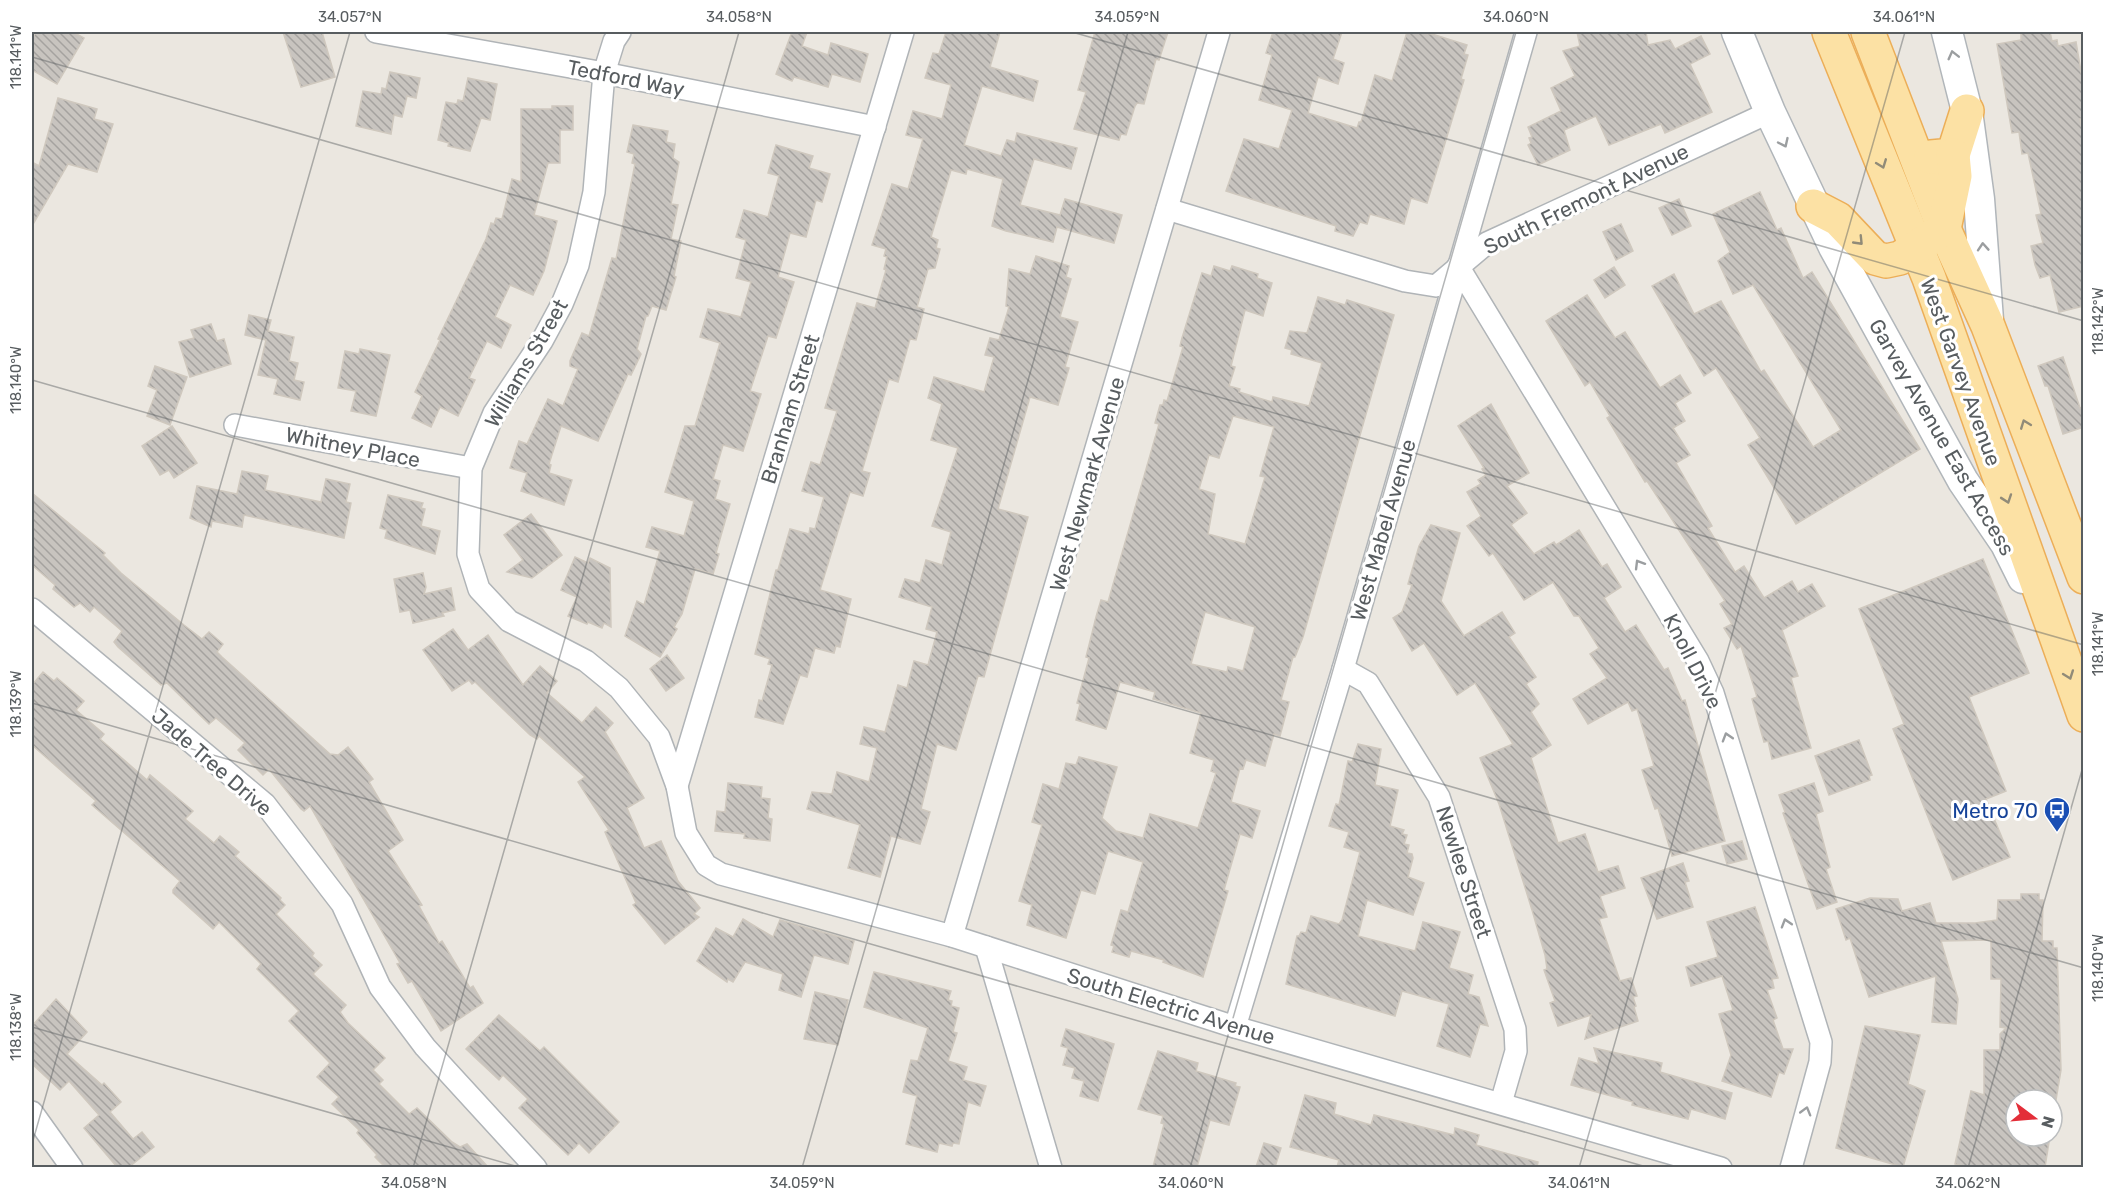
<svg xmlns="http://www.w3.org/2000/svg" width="2115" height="1199" font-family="Rubik,sans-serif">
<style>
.building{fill:url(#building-back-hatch);stroke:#cfc8be;stroke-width:1.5;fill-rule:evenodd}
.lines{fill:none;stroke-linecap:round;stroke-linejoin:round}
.street-casing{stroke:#b0b4b7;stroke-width:24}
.secondary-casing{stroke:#b1b6ba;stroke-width:33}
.primary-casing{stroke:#ecae58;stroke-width:36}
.street{stroke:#fff;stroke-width:21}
.secondary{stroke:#fff;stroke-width:30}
.primary{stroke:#fce1a4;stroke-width:33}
.oneway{stroke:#9b9ea0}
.oneway2{stroke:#918b78}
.ticks{fill:none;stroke:#585d60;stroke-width:1.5;stroke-opacity:0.45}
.labels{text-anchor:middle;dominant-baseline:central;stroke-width:6;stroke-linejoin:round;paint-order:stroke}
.street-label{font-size:21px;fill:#585d60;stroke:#fff}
.transit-label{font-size:21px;fill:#164399;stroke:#fff;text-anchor:end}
.neatline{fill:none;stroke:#585d60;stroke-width:2}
.ticks-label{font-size:15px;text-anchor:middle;fill:#585d60}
</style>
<defs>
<pattern id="building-back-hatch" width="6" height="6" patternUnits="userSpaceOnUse" patternTransform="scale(1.5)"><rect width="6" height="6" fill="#c8c4bf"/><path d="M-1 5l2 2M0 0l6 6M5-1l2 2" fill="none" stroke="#a5a29f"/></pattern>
</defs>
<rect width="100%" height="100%" fill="#ebe7e0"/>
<g class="building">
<polygon points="36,32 73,32 84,38 57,84 32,70 32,39"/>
<polygon points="283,32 322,32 335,77 301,87"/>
<polygon points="792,32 807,32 802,46 828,55 831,43 868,54 860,82 832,74 828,87 794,77 792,81 776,74"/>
<polygon points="946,32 1000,32 990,67 1038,81 1033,101 982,86 964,145 1001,156 1007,140 1015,142 1017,133 1077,148 1071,169 1034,159 1020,205 1060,215 1065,199 1122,215 1114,243 1057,227 1053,242 1006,231 992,226 1003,179 967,169 966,174 951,170 931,237 938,240 936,248 940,249 935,268 928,269 917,307 924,309 916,340 910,339 898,382 889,379 862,471 870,473 863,496 850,492 820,590 851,599 840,647 836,646 834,653 815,648 807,677 800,675 783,724 755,717 759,700 762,701 772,665 768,664 770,659 755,654 776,570 778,570 790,529 809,534 810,528 815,529 824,497 802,491 811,462 820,465 837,411 825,408 857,303 875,308 886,270 884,269 887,257 884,256 886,249 872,245 892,184 908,189 923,139 906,135 913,111 942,119 951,85 925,78 933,53 939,54"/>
<polygon points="1095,32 1168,32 1159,60 1156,59 1144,104 1137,103 1135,106 1126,135 1121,134 1119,140 1074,129 1086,92 1078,90"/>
<polygon points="1273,32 1342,32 1333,59 1344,63 1338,84 1318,77 1308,113 1357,128 1359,122 1361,122 1375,75 1392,81 1407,32 1432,34 1467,45 1464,54 1468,55 1461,79 1464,80 1427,203 1411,198 1404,224 1370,214 1367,224 1360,222 1353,236 1335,231 1336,226 1226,191 1244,139 1279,149 1292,110 1259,100 1272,55 1266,53"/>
<polygon points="1577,32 1646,32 1648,45 1670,40 1675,49 1701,36 1710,54 1690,64 1712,112 1665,133 1661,124 1609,145 1596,116 1564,130 1570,150 1538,165 1528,145 1531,143 1529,138 1532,137 1528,127 1561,111 1551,88 1575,76 1563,51 1580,46"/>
<polygon points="2021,32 2050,32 2052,41 2057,40 2058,46 2076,42 2084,89 2084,119 2080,119 2084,139 2084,306 2059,312 2050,275 2040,278 2035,265 2031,246 2043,243 2036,215 2041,214 2028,153 2022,154 2019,132 2012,133 1997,44 2021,40"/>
<polygon points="390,72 420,78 416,98 407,96 402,117 394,115 391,134 356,126 363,91 381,94 382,88 386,89"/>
<polygon points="468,78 497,84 490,120 481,118 470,151 448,146 449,143 438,140 446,102 457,104 458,100 463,101"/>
<polygon points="58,98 97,109 94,119 113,124 97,172 68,164 32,226 32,162 39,166"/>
<polygon points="552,106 573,106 573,130 560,130 560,163 548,163 534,215 557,221 544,271 533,295 510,285 495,317 511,325 501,348 487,341 469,378 475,380 458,416 440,407 431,427 412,418 422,396 415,392 440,340 438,339 486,239 491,223 494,224 496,218 502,219 512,179 521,182 521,109 552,109"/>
<polygon points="633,125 668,131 666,142 675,144 673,158 679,162 671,204 678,205 671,239 681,241 674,276 676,277 666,310 652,306 648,316 646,316 637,349 641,354 631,375 628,374 598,441 561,426 549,464 551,465 549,473 572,480 564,505 521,491 527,473 510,468 519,441 527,444 548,399 563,406 578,369 570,366 570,361 582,333 589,336 612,258 616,259 635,164 632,163 634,154 627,152"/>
<polygon points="776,145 813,156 809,168 830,174 822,202 816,200 806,237 790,233 778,277 794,282 776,338 768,336 750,391 761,394 743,451 723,445 713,479 720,481 715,499 730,504 716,553 719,554 713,574 695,569 682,614 674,627 677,629 660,657 625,636 637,601 644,605 660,551 646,547 652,527 684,536 694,501 665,492 685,426 695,426 720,343 700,337 708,309 741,317 751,282 736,278 746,240 736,237 744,210 768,217 779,176 768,173"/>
<polygon points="1760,192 1777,230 1781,228 1803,278 1812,272 1920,449 1796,524 1748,445 1760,438 1716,368 1704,376 1652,286 1674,274 1694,314 1721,301 1761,372 1764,370 1813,447 1841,430 1753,285 1733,294 1718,261 1730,252 1713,214"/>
<polygon points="1679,199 1691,226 1672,235 1659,208"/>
<polygon points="1621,224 1633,251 1616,260 1603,232"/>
<polygon points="1036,256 1069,266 1066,277 1071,279 1060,317 1078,322 1065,367 1069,368 1058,405 1030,397 998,509 1028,517 984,677 978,676 956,750 937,744 921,809 930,812 920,844 891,836 880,877 848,868 860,825 807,809 812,792 832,794 837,772 869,782 877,748 860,744 864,727 885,732 898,685 907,688 914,661 928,665 937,632 926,629 932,607 899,597 905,579 920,583 926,560 942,565 951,532 932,526 958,448 931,440 942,404 928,398 934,377 984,392 994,357 985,355 990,338 999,340 1009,307 1006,306 1009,269 1030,274"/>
<path d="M1214,266L1230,271L1232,266L1258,274L1257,278L1272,283L1263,316L1245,310L1231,366L1235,367L1229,386L1240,389L1239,392L1272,402L1273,397L1309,406L1322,363L1291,354L1292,350L1285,348L1290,331L1307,333L1318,297L1345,305L1347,300L1394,315L1303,637L1295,657H1293L1281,700L1289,702L1280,736L1274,734L1265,766L1246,760L1243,769L1240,768L1231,802L1260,811L1252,838L1240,834L1224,890L1228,891L1203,977L1163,962L1164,960L1131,951L1129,957L1112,952L1114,946L1111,945L1121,910L1128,912L1143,862L1108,851L1095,894L1081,890L1066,938L1027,925L1032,905L1019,901L1042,825L1032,822L1043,784L1059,789L1066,763L1076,765L1079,757L1117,767L1102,818L1116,831L1143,838L1150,814L1198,828L1216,773L1211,771L1214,760L1190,753L1201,713L1153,699L1155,692L1120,682L1106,729L1076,720L1080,704L1077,703L1089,658L1086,657L1096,617L1101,600L1108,602L1159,424L1155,423L1160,405H1163L1164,400L1167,401L1183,347L1180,346L1182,338L1202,273L1211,276ZM1233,416L1274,427L1260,476L1265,477L1245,544L1208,534L1215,494L1199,489L1209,455L1219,458ZM1205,612L1255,627L1243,671L1228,667L1227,672L1191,664Z"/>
<polygon points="1614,267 1625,285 1605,298 1594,280"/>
<polygon points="1587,295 1615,338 1625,332 1660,388 1680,375 1691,393 1675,403 1685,421 1673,428 1690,455 1676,463 1712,526 1708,528 1735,572 1744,566 1764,598 1792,581 1798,592 1812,584 1825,606 1782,630 1798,676 1791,678 1811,748 1772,759 1768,741 1764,742 1752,699 1757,697 1741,646 1737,649 1724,628 1732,624 1720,604 1725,601 1647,481 1645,482 1607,418 1610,416 1590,382 1585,386 1546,321"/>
<polygon points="249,315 271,320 268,331 294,337 289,361 298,363 294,380 304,382 300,400 274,394 278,379 258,375 266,340 245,335"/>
<polygon points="211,324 217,341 224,339 231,364 190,377 179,342 194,338 191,330"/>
<polygon points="360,349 390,355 376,416 351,411 356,391 338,388 345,351 359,354"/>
<polygon points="2063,357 2080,408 2084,407 2084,427 2063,434 2048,386 2045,386 2038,366"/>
<polygon points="155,366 187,377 170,425 147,416 157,390 148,386"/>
<polygon points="1491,404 1529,473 1507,486 1527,513 1511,525 1534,554 1554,542 1556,545 1579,530 1602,567 1607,564 1621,587 1604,598 1625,632 1636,625 1664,670 1668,668 1682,701 1685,700 1725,841 1672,856 1658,808 1655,809 1642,770 1654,766 1637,709 1632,711 1628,702 1588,724 1573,699 1607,678 1590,654 1599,648 1579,616 1574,616 1553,582 1524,600 1493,553 1489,556 1467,526 1481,516 1467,492 1481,484 1478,480 1486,475 1482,469 1484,468 1458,426"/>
<polygon points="172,426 197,463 174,478 169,470 160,475 142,446"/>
<polygon points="242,471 268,476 265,490 321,502 326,479 350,484 346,502 351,503 344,538 244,515 242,527 212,521 211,527 190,518 197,486 237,494"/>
<polygon points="32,493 105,553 103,555 121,573 184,625 202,639 209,632 223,644 217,652 222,657 330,754 338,755 348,747 373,779 369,782 403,840 388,851 422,905 419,906 439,943 442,941 470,988 473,986 483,1003 441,1031 412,981 408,983 397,964 400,963 310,806 304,811 301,809 269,769 263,775 238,750 245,743 216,718 209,724 167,683 161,685 118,647 114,642 122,631 94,607 90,612 80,603 74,607 53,589 55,585 32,565"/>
<polygon points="388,495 423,503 421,508 425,509 421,526 440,531 435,554 385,538 387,530 380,528"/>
<polygon points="531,514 562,555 532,578 507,572 523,560 504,535"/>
<polygon points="1431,525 1460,533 1441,601 1464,636 1502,612 1515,633 1509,637 1536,677 1526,684 1539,704 1531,712 1551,745 1531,758 1558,843 1585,834 1598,872 1618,866 1625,888 1600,896 1607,917 1599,919 1620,981 1631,978 1637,996 1633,997 1636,1006 1634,1007 1638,1021 1585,1039 1591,1015 1558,1026 1550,1003 1555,1001 1544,970 1547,969 1545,955 1532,910 1499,804 1480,758 1513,744 1475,683 1457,695 1424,643 1412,651 1393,618 1402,612 1412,585 1408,584 1419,546"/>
<polygon points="575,557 588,563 590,558 610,568 611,627 604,623 602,628 588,622 587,624 568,616 577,597 561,590"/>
<polygon points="1983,559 2029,673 1969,697 2006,791 1986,799 2010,857 1953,880 1893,729 1904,724 1859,609"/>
<polygon points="423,573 426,587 424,594 451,588 455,610 442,613 444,616 413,623 410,610 400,612 394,579"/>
<polygon points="453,629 468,650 488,635 523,685 540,666 557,681 547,693 582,723 596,707 613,723 605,732 644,798 627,808 644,848 661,841 678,881 700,908 694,914 699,917 665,944 633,905 636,903 605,832 609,830 578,782 585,777 539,736 537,739 530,735 475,682 472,684 469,680 452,691 423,650"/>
<polygon points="667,655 684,678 666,691 650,669"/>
<polygon points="43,672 54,681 57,678 84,701 76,710 104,734 100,739 147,780 150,775 193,811 185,819 214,843 220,836 239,852 235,856 281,898 280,900 285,905 276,914 314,953 312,956 322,965 313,974 346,1005 340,1012 348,1023 385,1058 373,1070 383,1080 379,1084 409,1114 417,1108 452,1142 460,1147 467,1144 488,1167 385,1167 375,1157 377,1155 357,1133 359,1130 332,1104 339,1097 317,1077 330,1063 289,1021 299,1011 257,969 261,964 219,922 213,929 173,893 173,890 180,881 92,805 96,801 32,745 32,685"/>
<polygon points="1859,740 1872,775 1869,776 1870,780 1829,795 1815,756"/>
<polygon points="1358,744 1381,749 1375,785 1398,790 1390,826 1404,830 1402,834 1407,835 1404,844 1409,845 1407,853 1412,854 1413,858 1408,877 1424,883 1413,915 1367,900 1358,936 1415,951 1423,922 1460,932 1449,968 1473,975 1468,994 1479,997 1488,1026 1480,1024 1470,1057 1437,1046 1449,1004 1402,991 1395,1016 1286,984 1297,936 1299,936 1301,932 1306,933 1311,916 1339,924 1342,920 1360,852 1344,847 1349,832 1329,826 1336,804 1339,805 1348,761 1352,762"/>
<polygon points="728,783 762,787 761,798 770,799 768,818 772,819 770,841 744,838 745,834 715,831 717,811 725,812"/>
<polygon points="1814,783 1823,811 1816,814 1830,867 1826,869 1837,902 1817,909 1783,813 1785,812 1779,795"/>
<polygon points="1742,841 1747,859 1727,864 1722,846"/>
<polygon points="1683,863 1689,881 1685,882 1693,907 1657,919 1641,878"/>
<polygon points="2021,894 2039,894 2039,900 2043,900 2042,941 2053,941 2053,948 2057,948 2061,1070 2056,1100 2016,1100 2016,1136 2050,1136 2045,1167 1968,1167 1955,1164 1971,1091 1984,1095 1984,1050 2000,1050 2000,1034 2006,1028 2000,1027 2001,979 1991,979 1991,940 1941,941 1958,999 1956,1024 1932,1022 1936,976 1869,997 1850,938 1846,940 1836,909 1870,898 1898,899 1902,911 1930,903 1936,923 1975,923 1997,920 1998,900 2021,900"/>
<polygon points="1755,907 1778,978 1772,979 1774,988 1767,990 1777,1018 1773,1020 1783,1049 1793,1049 1784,1074 1779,1072 1771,1097 1722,1081 1731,1055 1719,1014 1733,1010 1722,976 1691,986 1686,967 1718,957 1707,922"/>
<polygon points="743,919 773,937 780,920 854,941 848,964 814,955 801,997 779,990 783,974 745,962 733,982 728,979 727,982 697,961 716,928 733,937"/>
<polygon points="874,972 951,991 948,1000 952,1001 951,1006 959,1008 953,1032 957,1033 948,1061 967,1067 963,1080 986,1086 980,1106 968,1102 959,1144 953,1143 952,1146 939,1143 937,1152 906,1144 917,1096 903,1092 911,1060 918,1061 928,1028 864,1007"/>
<polygon points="815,992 848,1000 838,1045 804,1039"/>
<polygon points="56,999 87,1032 67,1054 102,1085 104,1083 121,1102 110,1112 133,1139 142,1132 154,1147 129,1167 117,1167 84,1128 99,1115 69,1081 60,1090 32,1064 32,1026"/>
<polygon points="499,1015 540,1051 544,1047 619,1122 589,1153 579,1143 568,1155 519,1108 528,1099 503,1075 499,1080 466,1049"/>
<polygon points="1865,1026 1920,1035 1908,1084 1925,1091 1903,1167 1836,1148"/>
<polygon points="1066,1029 1114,1044 1098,1101 1080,1096 1084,1081 1072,1078 1075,1068 1063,1065 1068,1048 1061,1046"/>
<polygon points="1594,1048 1662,1063 1660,1072 1732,1093 1725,1119 1691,1109 1688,1119 1632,1105 1633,1102 1571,1085 1579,1058 1599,1064"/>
<polygon points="1158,1051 1198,1063 1196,1071 1236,1083 1235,1086 1240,1087 1229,1125 1210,1120 1197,1167 1153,1167 1164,1124 1161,1123 1163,1116 1138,1109"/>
<polygon points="1305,1095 1336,1103 1334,1114 1371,1125 1374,1115 1454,1135 1455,1128 1479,1135 1476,1145 1538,1162 1537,1167 1337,1167 1339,1160 1290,1147"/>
<polygon points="1264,1143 1281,1148 1275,1167 1256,1167"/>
</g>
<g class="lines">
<g class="street-casing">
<g id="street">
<polyline points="376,32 604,73 875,127"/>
<polyline points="620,32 614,41 604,73 594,192 578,265 562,304 542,341 494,413 471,468 468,554 479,589 509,621 586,661 619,688 659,737 677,786 686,833 706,865 721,874 952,936 1235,1027 1721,1168"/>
<polyline points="1167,209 1405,281 1436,286 1487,243 1770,112"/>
<polyline points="1458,266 1698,661 1713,693 1821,1042 1820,1062 1791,1168"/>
<polyline points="235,425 471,468"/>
<polyline points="32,609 265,804 342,904 380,987 425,1047 536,1168"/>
<polyline points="1343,669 1368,683 1439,797 1515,1029 1516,1051 1501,1103"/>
<polyline points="677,786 903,32"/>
<polyline points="952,936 1219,32"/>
<polyline points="986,947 1051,1168"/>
<polyline points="1235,1027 1343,669 1526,32"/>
<polyline points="32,1112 72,1168"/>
</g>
</g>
<g class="secondary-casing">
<g id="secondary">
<polyline points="1737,32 1770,112 1834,247 1963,481 2006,544 2023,578"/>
<polyline points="1947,32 1967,111 1979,199 1988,320"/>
</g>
</g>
<g class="primary-casing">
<g id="primary">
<polyline points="1829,32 1929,278 2084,715"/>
<polyline points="1868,32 1944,229 1988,326 2084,577"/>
<polyline points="1931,157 1953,155 1967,111"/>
<polyline points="1813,206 1838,219 1875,258 1886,261 1900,258 1944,229 1955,176 1953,155"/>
</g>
</g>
<use href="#street" class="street"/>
<use href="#secondary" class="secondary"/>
<use href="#primary" class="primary"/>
</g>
<defs><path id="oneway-chevron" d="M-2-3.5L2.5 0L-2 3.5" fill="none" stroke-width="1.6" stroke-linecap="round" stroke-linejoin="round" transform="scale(1.5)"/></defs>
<g class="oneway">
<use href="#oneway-chevron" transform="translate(1953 55) rotate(-104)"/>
<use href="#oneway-chevron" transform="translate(1784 143) rotate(65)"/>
<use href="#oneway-chevron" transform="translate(1983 247) rotate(-94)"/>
<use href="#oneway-chevron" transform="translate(1639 564) rotate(-121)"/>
<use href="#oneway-chevron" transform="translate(1727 737) rotate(-107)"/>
<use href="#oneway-chevron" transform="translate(1786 923) rotate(-107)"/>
<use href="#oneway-chevron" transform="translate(1806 1111) rotate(-74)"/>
</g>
<g class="oneway2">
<use href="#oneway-chevron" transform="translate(1882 164) rotate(69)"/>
<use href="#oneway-chevron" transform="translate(1859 241) rotate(46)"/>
<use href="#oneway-chevron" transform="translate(2025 424) rotate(-111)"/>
<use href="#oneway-chevron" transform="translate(2007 499) rotate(71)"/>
<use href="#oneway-chevron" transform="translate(2069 675) rotate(70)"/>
</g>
<path class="ticks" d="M1072,32L2084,321M32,57L2084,645M32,380L2084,968M32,703L1650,1168M32,1027L522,1168M32,1144L350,32M413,1168L739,32M802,1168L1128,32M1190,1168L1516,32M1579,1168L1905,32M1968,1168L2084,763"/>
<defs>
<g id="bus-pin" transform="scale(1.35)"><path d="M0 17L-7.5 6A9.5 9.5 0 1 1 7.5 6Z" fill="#1a4fb4" stroke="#fff"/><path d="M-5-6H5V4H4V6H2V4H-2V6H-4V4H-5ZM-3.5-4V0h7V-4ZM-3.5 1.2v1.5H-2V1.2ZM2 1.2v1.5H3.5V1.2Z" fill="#fff"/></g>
</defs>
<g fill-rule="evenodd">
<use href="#bus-pin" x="2057" y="810"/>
</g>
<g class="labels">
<g class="street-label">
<text transform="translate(626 78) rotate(11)">Tedford Way</text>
<text transform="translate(1586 199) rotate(-26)">South Fremont Avenue</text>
<text transform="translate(526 363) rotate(-60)">Williams Street</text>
<text transform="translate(1961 372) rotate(70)">West Garvey Avenue</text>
<text transform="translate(790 409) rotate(-73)">Branham Street</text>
<text transform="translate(1942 437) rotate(60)">Garvey Avenue East Access</text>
<text transform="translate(353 447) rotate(11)">Whitney Place</text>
<text transform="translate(1087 484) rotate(-74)">West Newmark Avenue</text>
<text transform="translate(1383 530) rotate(-74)">West Mabel Avenue</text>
<text transform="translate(1693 661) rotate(63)">Knoll Drive</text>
<text transform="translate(212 762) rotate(41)">Jade Tree Drive</text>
<text transform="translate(1464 872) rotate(72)">Newlee Street</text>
<text transform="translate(1171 1006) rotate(17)">South Electric Avenue</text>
</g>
<g class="transit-label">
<text x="2038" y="810">Metro 70</text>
</g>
</g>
<rect width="2115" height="1199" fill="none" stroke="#ffffff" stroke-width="66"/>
<g transform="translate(2034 1118) rotate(106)"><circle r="28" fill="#ffffff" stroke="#bcbebf" stroke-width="1.5"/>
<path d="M0-4.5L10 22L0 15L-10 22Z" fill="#e32e39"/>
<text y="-9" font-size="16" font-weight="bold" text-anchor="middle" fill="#585d60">N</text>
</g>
<rect x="33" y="33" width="2049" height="1133" class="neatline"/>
<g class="ticks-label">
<text x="350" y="22">34.057°N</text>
<text x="739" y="22">34.058°N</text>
<text x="1127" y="22">34.059°N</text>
<text x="1516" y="22">34.060°N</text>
<text x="1904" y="22">34.061°N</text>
<text transform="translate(16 57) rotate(-90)" y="5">118.141°W</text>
<text transform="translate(2098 321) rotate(-90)" y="5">118.142°W</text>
<text transform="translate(16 380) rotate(-90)" y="5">118.140°W</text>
<text transform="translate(2098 644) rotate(-90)" y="5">118.141°W</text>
<text transform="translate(16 704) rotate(-90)" y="5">118.139°W</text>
<text transform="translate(2098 968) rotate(-90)" y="5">118.140°W</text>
<text transform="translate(16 1027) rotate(-90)" y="5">118.138°W</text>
<text x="414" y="1188">34.058°N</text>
<text x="802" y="1188">34.059°N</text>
<text x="1191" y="1188">34.060°N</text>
<text x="1579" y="1188">34.061°N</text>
<text x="1968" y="1188">34.062°N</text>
</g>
</svg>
